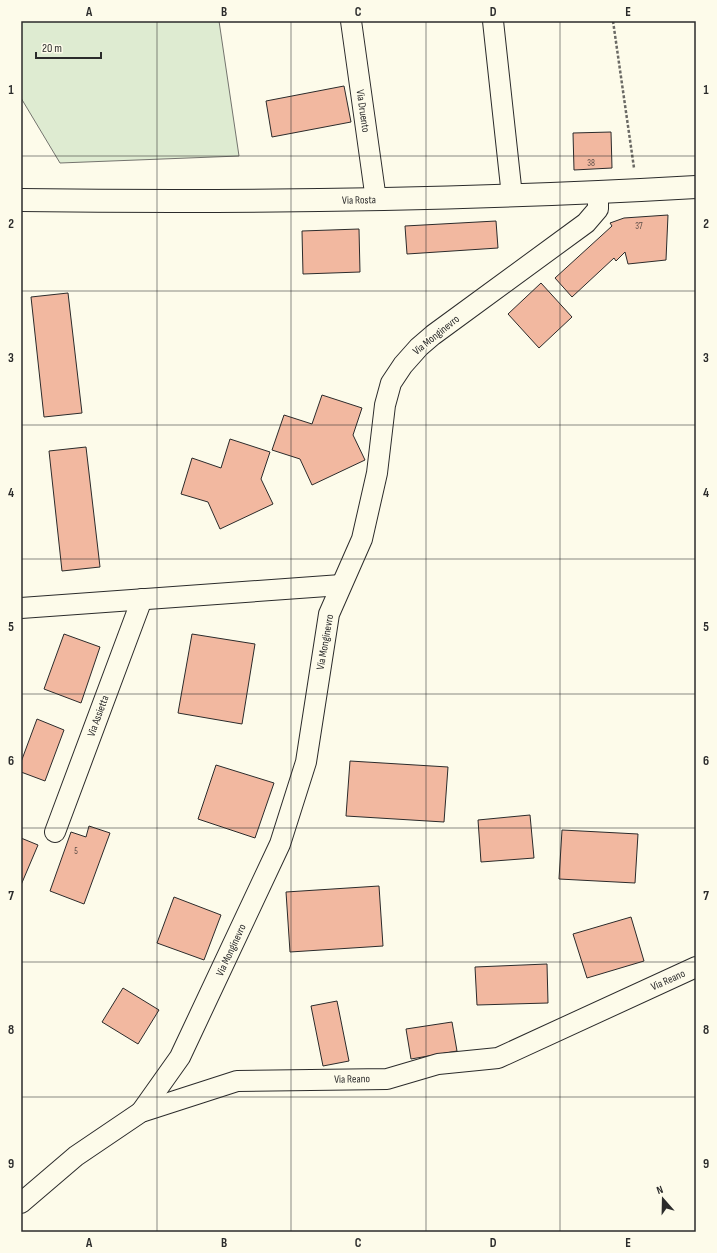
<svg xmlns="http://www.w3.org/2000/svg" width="717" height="1253" font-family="'Sofia Sans Condensed',sans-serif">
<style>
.green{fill:#deebd1;stroke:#74746e}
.building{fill:#f2b8a0;stroke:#2b2b2b}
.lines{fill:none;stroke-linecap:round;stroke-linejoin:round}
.minor-casing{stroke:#2b2b2b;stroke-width:22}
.tertiary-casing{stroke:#2b2b2b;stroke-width:24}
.path{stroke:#6a6964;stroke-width:2.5;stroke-dasharray:3 2;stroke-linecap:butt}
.minor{stroke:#fdfbea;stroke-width:20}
.tertiary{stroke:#fdfbea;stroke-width:22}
.grid{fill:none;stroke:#2b2b2b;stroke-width:1;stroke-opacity:0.55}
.labels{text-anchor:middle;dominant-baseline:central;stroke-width:3;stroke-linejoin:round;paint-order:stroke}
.number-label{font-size:9px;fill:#5d4e48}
.street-label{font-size:11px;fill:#2b2b2b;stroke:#fdfbea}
.neatline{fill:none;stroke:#2b2b2b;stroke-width:1.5}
.grid-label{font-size:13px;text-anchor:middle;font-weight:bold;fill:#2b2b2b}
</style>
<rect width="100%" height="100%" fill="#fdfbea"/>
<polygon class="green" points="21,21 219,21 239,156 60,163 21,98"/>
<g class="building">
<polygon points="344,86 351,122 272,137 266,101"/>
<polygon points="611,132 612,168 574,170 573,133"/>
<polygon points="668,215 666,260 628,264 625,252 616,261 614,258 572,297 555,278 612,226 610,223 624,218"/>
<polygon points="496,221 498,248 407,254 405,226"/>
<polygon points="359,229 360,272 303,274 302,231"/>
<polygon points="541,283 572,317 539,348 508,314"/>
<polygon points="68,293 82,413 44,417 31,297"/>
<polygon points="322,395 362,408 353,435 365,460 312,485 300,459 272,450 284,415 312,424"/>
<polygon points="230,439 270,452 261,479 273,504 220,529 208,502 181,494 192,458 221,468"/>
<polygon points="86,447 100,567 62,571 49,451"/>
<polygon points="64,634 100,647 81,703 44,689"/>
<polygon points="192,634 255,644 242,724 178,713"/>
<polygon points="37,719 64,730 45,781 21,772 21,762"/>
<polygon points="350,761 448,767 444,822 346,816"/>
<polygon points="216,765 274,783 255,838 198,819"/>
<polygon points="530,815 534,858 481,862 478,820"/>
<polygon points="89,826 110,833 84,904 50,891 71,832 86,837"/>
<polygon points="562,830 638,834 635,883 559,879"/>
<polygon points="21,838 38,845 21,885"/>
<polygon points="379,886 383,946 290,952 286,892"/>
<polygon points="174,897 221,915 204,960 157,943"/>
<polygon points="631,917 644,961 587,978 573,934"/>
<polygon points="547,964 548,1003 477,1005 475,967"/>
<polygon points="123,988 159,1010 138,1044 102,1022"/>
<polygon points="337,1001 349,1061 323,1066 311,1006"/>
<polygon points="452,1022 457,1051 411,1059 406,1029"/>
</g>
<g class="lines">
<g class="minor-casing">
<g id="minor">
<polyline points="351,21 376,200"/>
<polyline points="493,21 512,196"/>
<polyline points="21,608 341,585"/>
<polyline points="55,832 142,599"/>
<polyline points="141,1112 180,1057 280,844 306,762 329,614 362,539 377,473 385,405 391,383 403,365 419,347 433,335 586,223 598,209 598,193"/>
<polyline points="21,1203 76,1156 141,1112 237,1081 387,1079 438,1064 498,1058 696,967"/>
</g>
</g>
<g class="tertiary-casing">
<path id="tertiary" d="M21,200C246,203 471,200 696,187"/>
</g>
<polyline class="path" points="613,21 634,168"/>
<use href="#minor" class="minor"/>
<use href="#tertiary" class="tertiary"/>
</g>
<path class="grid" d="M157,21V1232M291,21V1232M426,21V1232M560,21V1232M21,156H696M21,291H696M21,425H696M21,559H696M21,694H696M21,828H696M21,962H696M21,1097H696"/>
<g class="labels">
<g class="number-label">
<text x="591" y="163">38</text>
<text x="639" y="226">37</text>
<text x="76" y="851">5</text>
</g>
<g class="street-label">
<text transform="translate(363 111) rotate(82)">Via Druento</text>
<text transform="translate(359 200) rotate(-1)">Via Rosta</text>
<text transform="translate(436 335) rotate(-39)">Via Monginevro</text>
<text transform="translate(325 642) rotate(-80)">Via Monginevro</text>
<text transform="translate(98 716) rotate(-70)">Via Assietta</text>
<text transform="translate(231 950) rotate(-65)">Via Monginevro</text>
<text transform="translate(668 980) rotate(-24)">Via Reano</text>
<text transform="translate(352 1079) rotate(-1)">Via Reano</text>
</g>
</g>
<rect width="717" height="1253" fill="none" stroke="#fdfbea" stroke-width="44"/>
<g transform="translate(663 1199) rotate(340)" stroke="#fdfbea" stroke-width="3" paint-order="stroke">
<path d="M0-3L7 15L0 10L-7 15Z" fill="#2b2b2b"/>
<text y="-6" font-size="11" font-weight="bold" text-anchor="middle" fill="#2b2b2b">N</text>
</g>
<path d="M36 52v6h65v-6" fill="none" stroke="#2b2b2b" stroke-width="2"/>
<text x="42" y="52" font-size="12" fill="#2b2b2b" stroke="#fdfbea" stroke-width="3" paint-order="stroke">20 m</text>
<rect x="22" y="22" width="673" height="1209" class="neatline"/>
<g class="grid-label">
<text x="89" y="16">A</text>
<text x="224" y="16">B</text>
<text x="358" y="16">C</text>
<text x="493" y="16">D</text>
<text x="628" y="16">E</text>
<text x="11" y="94">1</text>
<text x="706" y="94">1</text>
<text x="11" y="228">2</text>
<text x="706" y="228">2</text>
<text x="11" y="362">3</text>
<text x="706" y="362">3</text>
<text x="11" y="497">4</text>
<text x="706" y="497">4</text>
<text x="11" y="631">5</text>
<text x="706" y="631">5</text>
<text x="11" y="765">6</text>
<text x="706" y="765">6</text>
<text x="11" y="900">7</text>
<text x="706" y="900">7</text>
<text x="11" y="1034">8</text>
<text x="706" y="1034">8</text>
<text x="11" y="1168">9</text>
<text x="706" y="1168">9</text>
<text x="89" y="1247">A</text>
<text x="224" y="1247">B</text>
<text x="358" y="1247">C</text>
<text x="493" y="1247">D</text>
<text x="628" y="1247">E</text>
</g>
</svg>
